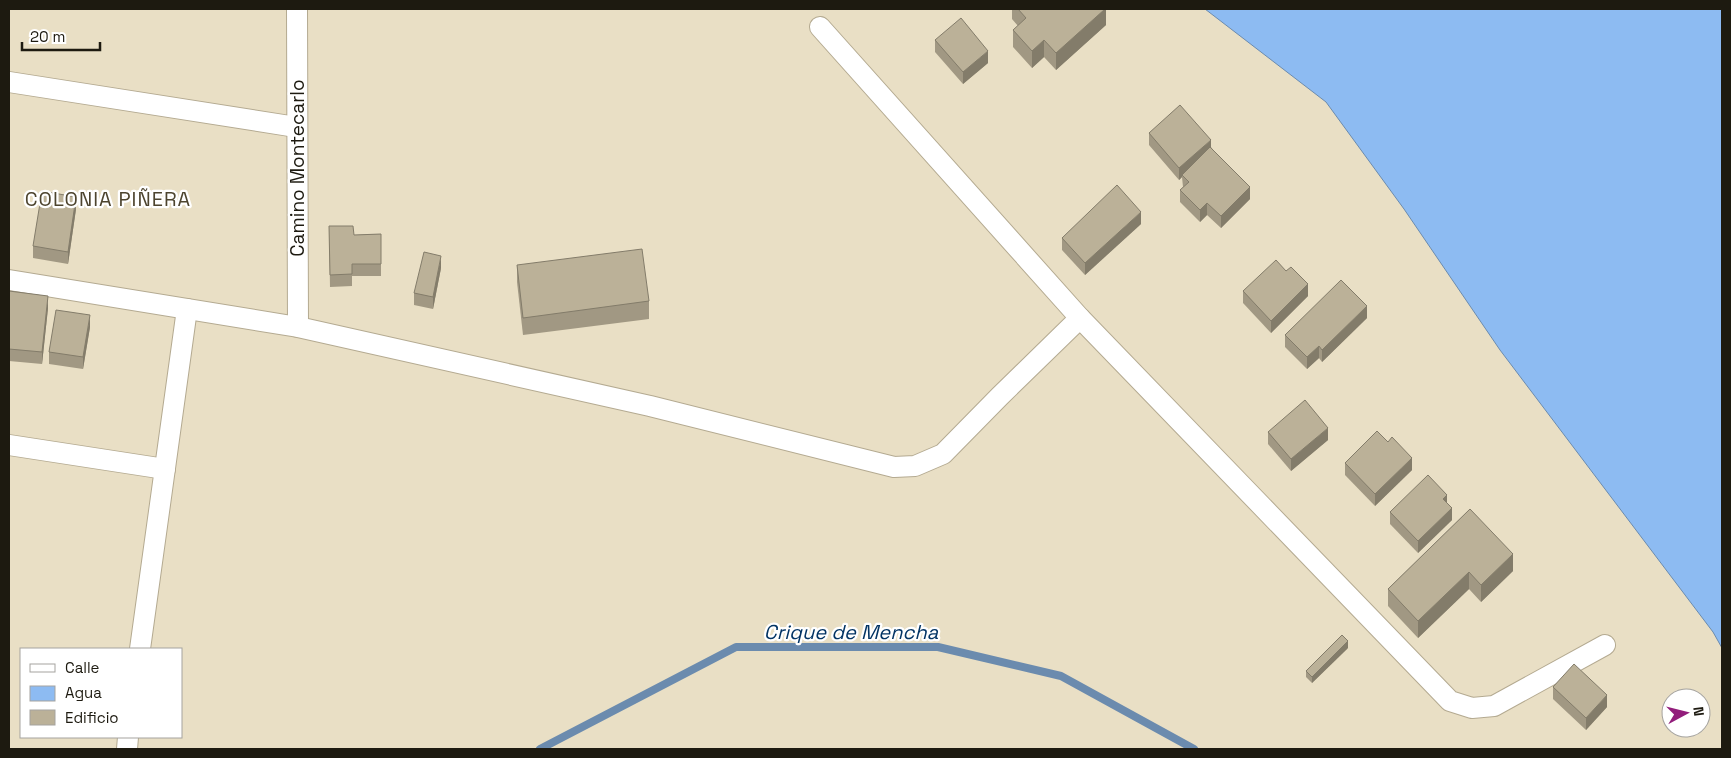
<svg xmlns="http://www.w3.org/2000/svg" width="1731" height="758" font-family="'Space Grotesk',sans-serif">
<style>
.water{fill:#8dbbf2;stroke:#6b8bae}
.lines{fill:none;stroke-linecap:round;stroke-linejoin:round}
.stream{stroke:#6b8bae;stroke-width:8}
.street-casing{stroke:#b4aa91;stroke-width:22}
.street{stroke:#fff;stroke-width:20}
.wall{fill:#a19883}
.shaded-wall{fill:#837c6a}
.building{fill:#bbb198;stroke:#837c6a}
.labels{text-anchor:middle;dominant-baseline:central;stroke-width:4.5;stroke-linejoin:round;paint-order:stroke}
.street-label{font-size:19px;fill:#1d1a10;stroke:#fff}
.neighbourhood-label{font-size:20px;letter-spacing:1px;fill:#4d442e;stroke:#fff}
.water-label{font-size:20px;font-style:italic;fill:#033464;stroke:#fff}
</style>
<rect width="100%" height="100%" fill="#e9dfc5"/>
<polygon class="water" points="1205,9 1722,9 1722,648 1713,632 1500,350 1404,209 1326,102"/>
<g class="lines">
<polyline class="stream" points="540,749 736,647 938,647 1061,676 1194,749"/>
<g class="street-casing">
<g id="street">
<polyline points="297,9 298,327"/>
<polyline points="820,27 1080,318 1450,701 1472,708 1494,706 1605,645"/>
<polyline points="9,82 296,127"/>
<polyline points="9,280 298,327 650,406 894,467 915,466 943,454 1000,396 1080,318"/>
<polyline points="9,445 165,469"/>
<polyline points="140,649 187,309"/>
<polyline points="127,749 128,737"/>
</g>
</g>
<use href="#street" class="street"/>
</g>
<g class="wall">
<polygon points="1012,9 1106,9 1106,25 1056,70 1044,57 1032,68 1013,47 1013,30 1018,26 1012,19"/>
<polygon points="935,40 988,63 963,84 935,52"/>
<polygon points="1149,133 1211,147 1250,199 1221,228 1207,215 1200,222 1180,202 1180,190 1183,187 1182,177 1179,180 1149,145"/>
<polygon points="76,209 68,264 33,258 33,246"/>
<polygon points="1141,224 1085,275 1062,250 1062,238"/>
<polygon points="329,226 354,235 381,234 381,276 352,276 352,286 330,287"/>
<polygon points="517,265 649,301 649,319 523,335 517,282"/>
<polygon points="441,268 433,309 414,305 414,293"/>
<polygon points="1286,271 1308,296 1271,333 1243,303 1243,291"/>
<polygon points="9,296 48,308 42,364 9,361"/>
<polygon points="1367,318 1322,362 1319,358 1307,369 1285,347 1285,335"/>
<polygon points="90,327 83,369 49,364 49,352"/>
<polygon points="1268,432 1328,440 1291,471 1268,444"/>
<polygon points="1345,463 1412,470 1375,506 1345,475"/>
<polygon points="1447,503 1452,520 1418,553 1390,524 1390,512"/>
<polygon points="1470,509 1513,571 1481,602 1469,589 1418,638 1388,606 1388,589"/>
<polygon points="1348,648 1312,683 1306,677 1306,671"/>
<polygon points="1553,687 1607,707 1586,730 1553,699"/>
</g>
<g class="shaded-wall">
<polygon points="1105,9 1106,9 1106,25 1056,70 1056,53"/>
<polygon points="1044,40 1044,57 1032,68 1032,51"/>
<polygon points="988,51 988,63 963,84 963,72"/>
<polygon points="1211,140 1211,152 1182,175 1182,177 1179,180 1179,168"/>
<polygon points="1250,187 1250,199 1221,228 1221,216"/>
<polygon points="76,197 76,209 68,264 68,252"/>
<polygon points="1207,203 1207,215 1200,222 1200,210"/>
<polygon points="1141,212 1141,224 1085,275 1085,263"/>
<polygon points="441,256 441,268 433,309 433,297"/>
<polygon points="1308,284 1308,296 1271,333 1271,321"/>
<polygon points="48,296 48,308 42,364 42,352"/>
<polygon points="1367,306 1367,318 1322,362 1322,350"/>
<polygon points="90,315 90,327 83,369 83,357"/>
<polygon points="1319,346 1319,358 1307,369 1307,357"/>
<polygon points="1328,428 1328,440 1291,471 1291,459"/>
<polygon points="1412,458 1412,470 1375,506 1375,494"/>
<polygon points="1447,495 1447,508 1443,499"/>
<polygon points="1452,508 1452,520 1418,553 1418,541"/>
<polygon points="1513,554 1513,571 1481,602 1481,585"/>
<polygon points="1469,572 1469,589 1418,638 1418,621"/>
<polygon points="1348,641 1348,648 1312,683 1312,677"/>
<polygon points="1607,695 1607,707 1586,730 1586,718"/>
</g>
<g class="building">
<polygon points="1018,9 1105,9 1056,53 1044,40 1032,51 1013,30 1026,18"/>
<polygon points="961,18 988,51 963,72 935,40"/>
<polygon points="1180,105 1211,140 1179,168 1149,133"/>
<polygon points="1210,147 1250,187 1221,216 1207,203 1200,210 1180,190 1189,182 1182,175"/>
<polygon points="1117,185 1141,212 1085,263 1062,238"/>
<polygon points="42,191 76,197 68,252 33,246"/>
<polygon points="329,226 353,226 354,235 381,234 381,264 352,264 352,274 330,275"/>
<polygon points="642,249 649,301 523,318 517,265"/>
<polygon points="424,252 441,256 433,297 414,293"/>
<polygon points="1276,260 1286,271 1291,267 1308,284 1271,321 1243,291"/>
<polygon points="1341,280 1367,306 1322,350 1319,346 1307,357 1285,335"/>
<polygon points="9,291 48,296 42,352 9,349"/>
<polygon points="56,310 90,315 83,357 49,352"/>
<polygon points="1305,400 1328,428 1291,459 1268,432"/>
<polygon points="1377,431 1388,442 1392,437 1412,458 1375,494 1345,463"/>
<polygon points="1428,475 1447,495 1443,499 1452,508 1418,541 1390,512"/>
<polygon points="1470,509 1513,554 1481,585 1469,572 1418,621 1388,589"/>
<polygon points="1342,635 1348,641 1312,677 1306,671"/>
<polygon points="1574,664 1607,695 1586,718 1553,687"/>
</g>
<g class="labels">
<g class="street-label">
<text transform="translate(297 168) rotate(-90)">Camino Montecarlo</text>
</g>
<g class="neighbourhood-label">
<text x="108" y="199">COLONIA PIÑERA</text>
</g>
<g class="water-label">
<text x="851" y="632">Crique de Mencha</text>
</g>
</g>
<rect width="1731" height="758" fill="none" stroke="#1d1a10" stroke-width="20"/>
<rect x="20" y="648" width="162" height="90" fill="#ffffff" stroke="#a5a39f"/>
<rect x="30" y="664" width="25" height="8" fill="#ffffff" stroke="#a5a39f"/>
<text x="65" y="673" font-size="15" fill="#1d1a10">Calle</text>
<rect x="30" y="686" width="25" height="15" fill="#8dbbf2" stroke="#a5a39f"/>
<text x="65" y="698" font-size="15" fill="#1d1a10">Agua</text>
<rect x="30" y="710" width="25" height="15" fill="#bbb198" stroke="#a5a39f"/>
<text x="65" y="723" font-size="15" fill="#1d1a10">Edificio</text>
<g transform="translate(1686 713) rotate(83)"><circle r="24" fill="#ffffff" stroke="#a5a39f"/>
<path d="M0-4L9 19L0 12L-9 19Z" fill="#921d7b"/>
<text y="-8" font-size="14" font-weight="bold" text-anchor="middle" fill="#1d1a10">N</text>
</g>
<path d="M22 42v8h78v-8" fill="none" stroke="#1d1a10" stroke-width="2.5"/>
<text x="30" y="42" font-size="15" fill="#1d1a10" stroke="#ffffff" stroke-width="4" paint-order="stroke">20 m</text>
</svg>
